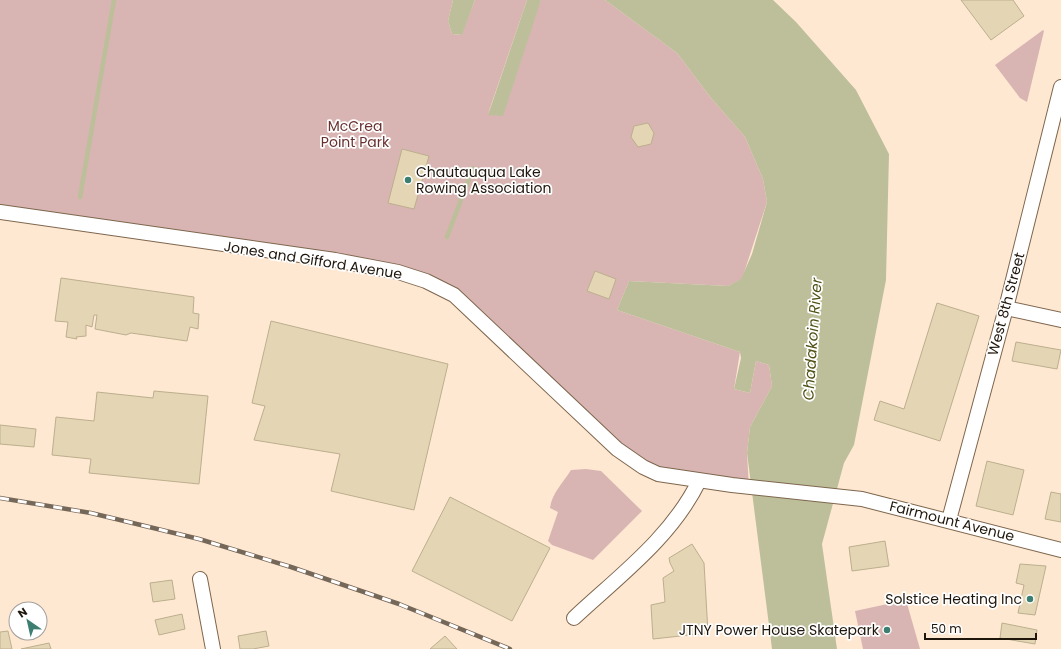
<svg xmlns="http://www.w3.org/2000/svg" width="1061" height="649" font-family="Poppins,sans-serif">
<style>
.green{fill:#d8b5b2}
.water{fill:#bdbf9b}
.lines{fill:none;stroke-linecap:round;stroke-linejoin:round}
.stream{stroke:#bdbf9b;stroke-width:4.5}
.building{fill:#e4d6b4;stroke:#bcaf8d}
.minor-casing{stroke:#7e664d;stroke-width:16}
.minor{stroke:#fff;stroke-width:14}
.rail-casing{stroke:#766859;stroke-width:4.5}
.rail{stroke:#fff;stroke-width:3;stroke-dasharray:9;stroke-linecap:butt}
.poi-dot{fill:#3c7f70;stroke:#fff;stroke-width:1.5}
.labels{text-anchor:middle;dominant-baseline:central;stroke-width:3.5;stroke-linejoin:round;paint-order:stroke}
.park-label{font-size:14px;fill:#683130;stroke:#fff}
.poi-label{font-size:14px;fill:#1e150b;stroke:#fff;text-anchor:end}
.street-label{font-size:14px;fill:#1e150b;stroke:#fff}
.water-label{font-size:15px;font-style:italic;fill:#4f5115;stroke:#fff}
</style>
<rect width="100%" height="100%" fill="#ffe8d2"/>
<g class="green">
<polygon points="0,0 453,0 448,21 452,34 461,35 475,0 527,0 488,114 541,0 605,0 677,53 711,98 745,137 763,179 767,202 742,279 728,286 629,281 617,310 740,352 734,389 750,393 756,361 769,365 772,386 750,427 747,453 749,487 658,474 617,449 454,295 426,281 0,213"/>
<polygon points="1043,30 1044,31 1027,102 1020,98 995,65"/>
<path d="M586,469L601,471L642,511L593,560L552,545L548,541L558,512L550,508C552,493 563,483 571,470Z"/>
<polygon points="906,600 920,649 863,649 855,611"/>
</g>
<g class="water">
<polygon points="453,0 475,0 462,35 452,34 448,21"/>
<polygon points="527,0 541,0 503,116 488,115"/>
<polygon points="605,0 773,0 796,22 856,90 889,154 886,280 854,445 844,463 822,544 837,649 772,649 747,453 750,427 772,386 769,365 756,361 750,393 734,389 741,358 740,352 617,310 629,281 728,286 741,279 752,254 767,202 763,179 745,137 711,98 677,53"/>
</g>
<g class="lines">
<g class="stream">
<polyline points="80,197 114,0"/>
<polyline points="447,237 473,168"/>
</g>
</g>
<g class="building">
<polygon points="961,0 1013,0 1024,16 991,40"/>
<polygon points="648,123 654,133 651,144 638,147 631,137 634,126"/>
<polygon points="402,149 429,156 414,209 388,203"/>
<polygon points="595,271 616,279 609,299 587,291"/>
<polygon points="61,278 194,297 193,313 199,314 198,329 190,327 187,341 131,333 126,335 95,329 97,315 94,315 92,327 86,325 86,336 76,337 77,339 66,337 68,322 55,321"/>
<polygon points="937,303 979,316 940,441 874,420 880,401 904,409"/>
<polygon points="271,321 448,364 414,510 331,491 340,454 254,440 265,406 252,403"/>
<polygon points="1016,342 1061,350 1057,369 1012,361"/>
<polygon points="154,391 208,396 199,484 89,473 91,459 52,455 56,417 94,421 97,392 153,398"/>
<polygon points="0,425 36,429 34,447 0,444"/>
<polygon points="987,461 1024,470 1013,515 976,506"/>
<polygon points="1051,492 1061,494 1061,522 1045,519"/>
<polygon points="450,497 550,548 512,621 412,571"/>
<polygon points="885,541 889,566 852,571 849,547"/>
<polygon points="692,544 704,563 708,633 653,639 651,605 665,602 663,578 674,571 670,563 669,558"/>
<polygon points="1020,564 1046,566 1035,615 1018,613 1024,585 1016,583"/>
<polygon points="172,580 175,599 153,602 150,583"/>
<polygon points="182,614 185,629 159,635 155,620"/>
<polygon points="1002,623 1037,630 1035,644 1000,638"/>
<polygon points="8,631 12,649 0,649 0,632"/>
<polygon points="266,631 269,646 253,649 240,649 238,636"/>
<polygon points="445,636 457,649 430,649"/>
<polygon points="49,643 51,649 21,649"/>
</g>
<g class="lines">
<g class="minor-casing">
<g id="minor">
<polyline points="0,212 335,260 398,272 426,281 454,295 617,449 643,467 658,474 732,485 862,499 1061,550"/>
<polyline points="1006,308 1061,320"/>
<polyline points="949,520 1006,308 1061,87"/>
<polyline points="200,579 213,649"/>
<path d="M574,618C619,576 671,538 699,481"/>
</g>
</g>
<use href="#minor" class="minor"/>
<g class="rail-casing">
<polyline id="rail" points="0,498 91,513 199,539 291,567 399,604 510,649"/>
</g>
<use href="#rail" class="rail"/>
</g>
<g class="poi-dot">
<circle cx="408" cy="180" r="4"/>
<circle cx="1030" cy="599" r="4"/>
<circle cx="887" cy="630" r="4"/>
</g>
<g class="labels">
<g class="park-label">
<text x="355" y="126">McCrea<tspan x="355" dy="16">Point Park</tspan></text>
</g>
<g class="poi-label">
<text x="416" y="172" text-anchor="start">Chautauqua Lake<tspan x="416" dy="16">Rowing Association</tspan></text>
<text x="1022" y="599">Solstice Heating Inc</text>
<text x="879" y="630">JTNY Power House Skatepark</text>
</g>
<g class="street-label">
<text transform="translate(313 260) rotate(9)">Jones and Gifford Avenue</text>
<text transform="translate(1006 304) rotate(-75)">West 8th Street</text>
<text transform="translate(952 521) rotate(14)">Fairmount Avenue</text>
</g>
<g class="water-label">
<text transform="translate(812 339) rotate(-86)">Chadakoin River</text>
</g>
</g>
<g transform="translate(28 621) rotate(326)"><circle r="19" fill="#ffffff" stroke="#a5a19d"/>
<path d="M0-3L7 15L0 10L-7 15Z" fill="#3c7f70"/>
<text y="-6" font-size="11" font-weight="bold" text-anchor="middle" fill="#1e150b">N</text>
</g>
<path d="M925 633v6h111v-6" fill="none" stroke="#1e150b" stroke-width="2"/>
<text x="931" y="633" font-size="12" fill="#1e150b" stroke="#ffffff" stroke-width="3" paint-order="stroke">50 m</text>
</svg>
